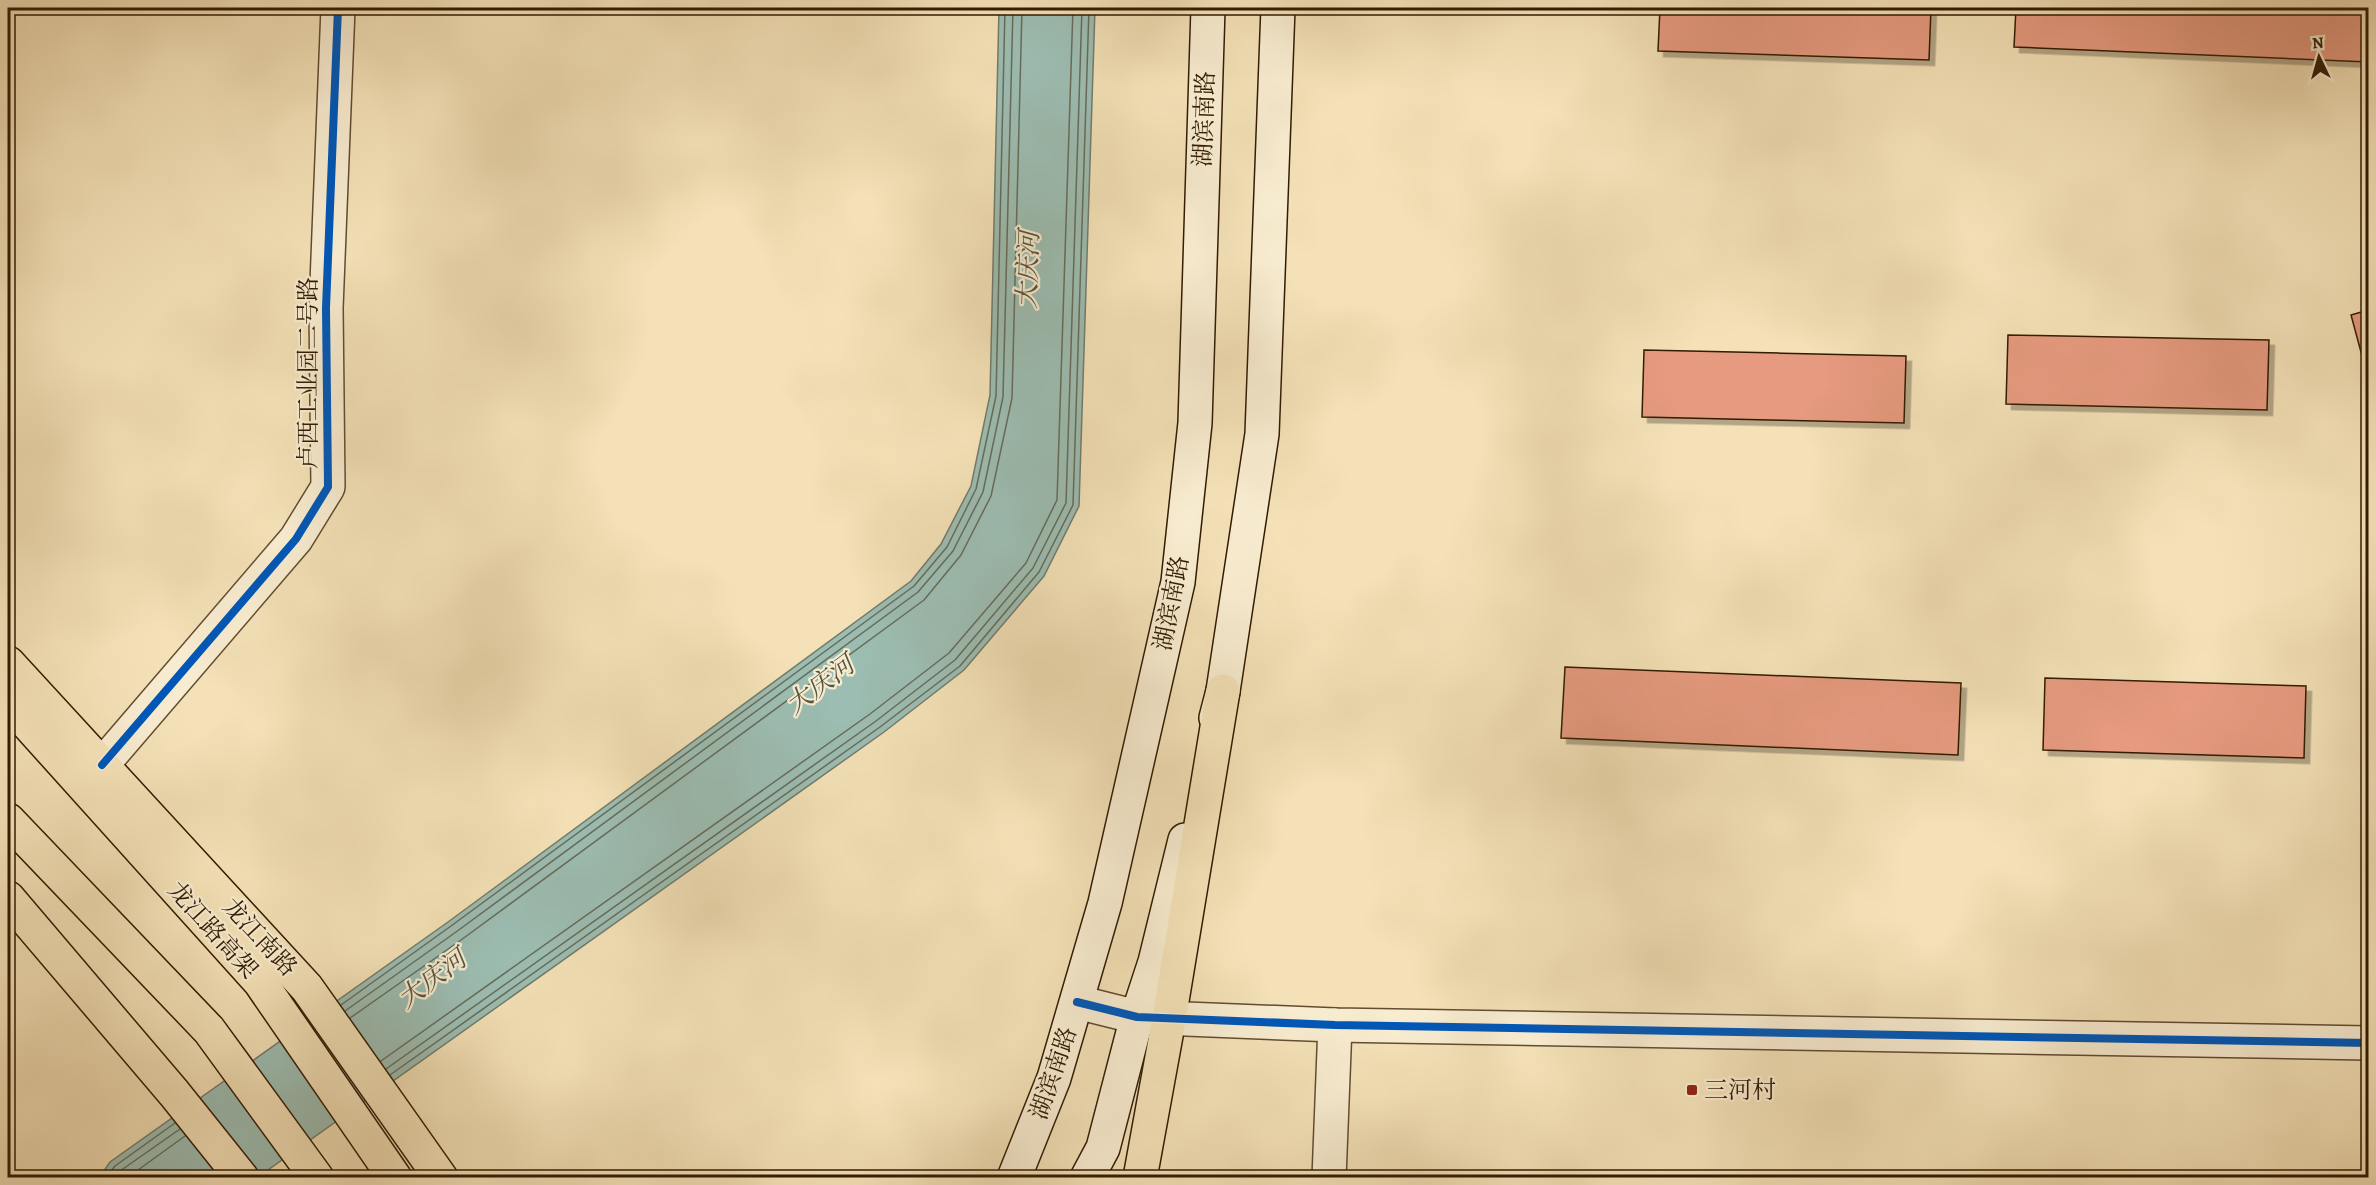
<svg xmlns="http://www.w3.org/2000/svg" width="2376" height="1185" font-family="Alegreya,'Noto Serif SC',serif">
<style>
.water{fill:#9cbdb2;stroke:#717c6c;stroke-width:1.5}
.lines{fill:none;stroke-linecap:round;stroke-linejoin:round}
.shore{stroke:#666c5a;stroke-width:1.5}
.building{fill:#e69a7f;stroke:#311b03;stroke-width:1.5;filter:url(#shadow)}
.street-casing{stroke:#624c30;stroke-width:36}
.secondary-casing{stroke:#311b03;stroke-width:36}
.primary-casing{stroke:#311b03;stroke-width:36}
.highway-casing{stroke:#311b03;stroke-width:36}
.street{stroke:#f8ecd0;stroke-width:33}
.secondary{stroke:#f8ecd0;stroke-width:33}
.primary{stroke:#f4e1b7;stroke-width:33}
.highway{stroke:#f4e1b7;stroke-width:33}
.cycleway-casing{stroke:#f8ecd0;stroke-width:11}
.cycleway{stroke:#0057b8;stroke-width:8}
.poi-dot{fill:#8f2418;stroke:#f8ecd0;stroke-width:2}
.labels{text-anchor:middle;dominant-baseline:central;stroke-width:4.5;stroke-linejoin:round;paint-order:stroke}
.street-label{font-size:24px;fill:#311b03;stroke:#f8ecd0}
.poi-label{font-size:24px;fill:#311b03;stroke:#f8ecd0;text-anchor:start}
.water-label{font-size:26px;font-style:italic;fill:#565440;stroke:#f8ecd0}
</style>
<defs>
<filter id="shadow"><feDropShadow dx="5.5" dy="5.5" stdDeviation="0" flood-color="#0004"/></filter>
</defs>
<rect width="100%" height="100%" fill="#f4e1b7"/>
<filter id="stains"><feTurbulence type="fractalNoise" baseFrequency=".00333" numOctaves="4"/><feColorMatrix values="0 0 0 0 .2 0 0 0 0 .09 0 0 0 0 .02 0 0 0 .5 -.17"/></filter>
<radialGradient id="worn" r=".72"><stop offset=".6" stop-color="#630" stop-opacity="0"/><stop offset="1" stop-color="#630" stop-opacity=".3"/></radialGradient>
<polygon class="water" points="999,8 1095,8 1079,506 1044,576 964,670 884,732 258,1177 99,1178 110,1162 448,922 911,581 941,544 971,486 990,395"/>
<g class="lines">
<g class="shore">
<polyline points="341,1005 451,926 914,586 947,547 976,489 996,396 1005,8"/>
<polyline points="345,1011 456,932 918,592 953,551 983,492 1003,397 1013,8"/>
<polyline points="350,1018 461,940 924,600 961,555 991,496 1012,398 1022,8"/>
<polyline points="381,1061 870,714 949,653 1026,563 1057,500 1073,8"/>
<polyline points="386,1069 876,721 955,660 1033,568 1066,503 1082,8"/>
<polyline points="390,1075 880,727 960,666 1039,572 1073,505 1089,8"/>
<polyline points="106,1178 115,1166 175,1123"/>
<polyline points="115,1178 120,1171 180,1129"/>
<polyline points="127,1178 185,1136"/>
</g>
</g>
<g class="building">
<polygon points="1660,8 1931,8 1929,60 1658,51"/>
<polygon points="2016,8 2368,8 2368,62 2014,47"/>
<polygon points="2368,310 2368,378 2351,315"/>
<polygon points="2008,335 2269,340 2267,410 2006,404"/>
<polygon points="1644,350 1906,356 1904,423 1642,417"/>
<polygon points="1565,667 1961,683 1958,755 1561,738"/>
<polygon points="2045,678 2306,686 2304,758 2043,750"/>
<polygon points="2367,823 2368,823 2368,887 2365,887"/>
</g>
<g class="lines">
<g class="street-casing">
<g id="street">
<polyline points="102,765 296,539 328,487 326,308 338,8"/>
<polyline points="1077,1002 1137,1017 1335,1025 2368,1043"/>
<polyline points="1329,1178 1335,1025"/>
</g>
</g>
<g class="secondary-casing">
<g id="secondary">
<polyline points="1216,718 1223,691 1262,434 1278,8"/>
<polyline points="1014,1178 1054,1078 1105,903 1178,582 1195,423 1208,8"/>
<polyline points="1087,1178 1103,1148 1137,1017 1155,962 1185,840"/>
</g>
</g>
<g class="primary-casing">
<g id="primary">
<polyline points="8,663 307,988 441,1178"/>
<polyline points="8,898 174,1093 242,1178"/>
<polyline points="1140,1178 1169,1019 1223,691"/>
</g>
</g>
<g class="highway-casing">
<g id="highway">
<polyline points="8,702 260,982 395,1178"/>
<polyline points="8,820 209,1030 317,1178"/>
</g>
</g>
<use href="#street" class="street"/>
<use href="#secondary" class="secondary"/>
<use href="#primary" class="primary"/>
<use href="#highway" class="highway"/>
<g class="cycleway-casing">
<g id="cycleway">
<polyline points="102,765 296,539 328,487 326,308 338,8"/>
<polyline points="1077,1002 1137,1017 1335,1025 2368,1043"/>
</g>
</g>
<use href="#cycleway" class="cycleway"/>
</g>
<rect class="poi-dot" x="1686" y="1084" width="12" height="12" rx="3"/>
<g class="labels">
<g class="street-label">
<text transform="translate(1204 119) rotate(-88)">湖滨南路</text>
<text transform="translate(308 373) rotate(-90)">卢西工业园二号路</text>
<text transform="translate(1171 603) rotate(-79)">湖滨南路</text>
<text transform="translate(213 930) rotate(48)">龙江路高架</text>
<text transform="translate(260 937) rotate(47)">龙江南路</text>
<text transform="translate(1053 1073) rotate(-71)">湖滨南路</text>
</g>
<g class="poi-label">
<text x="1704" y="1090">三河村</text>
</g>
<g class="water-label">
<text transform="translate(1028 270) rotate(-88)">大庆河</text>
<text transform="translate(820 685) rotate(-37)">大庆河</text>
<text transform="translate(432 979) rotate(-37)">大庆河</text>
</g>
</g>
<rect width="2376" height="1185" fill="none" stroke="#f4e1b7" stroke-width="30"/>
<rect x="9" y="9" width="2358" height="1167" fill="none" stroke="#311b03" stroke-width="3"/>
<rect x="15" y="15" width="2346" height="1155" fill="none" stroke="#311b03" stroke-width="1.5"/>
<g transform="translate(2319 57) rotate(355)" stroke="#f8ecd0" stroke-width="4.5" paint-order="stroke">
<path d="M0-4.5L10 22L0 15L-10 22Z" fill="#311b03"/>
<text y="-9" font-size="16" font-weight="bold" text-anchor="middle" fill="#311b03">N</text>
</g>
<rect width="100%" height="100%" filter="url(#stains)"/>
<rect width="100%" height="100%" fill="url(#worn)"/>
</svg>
